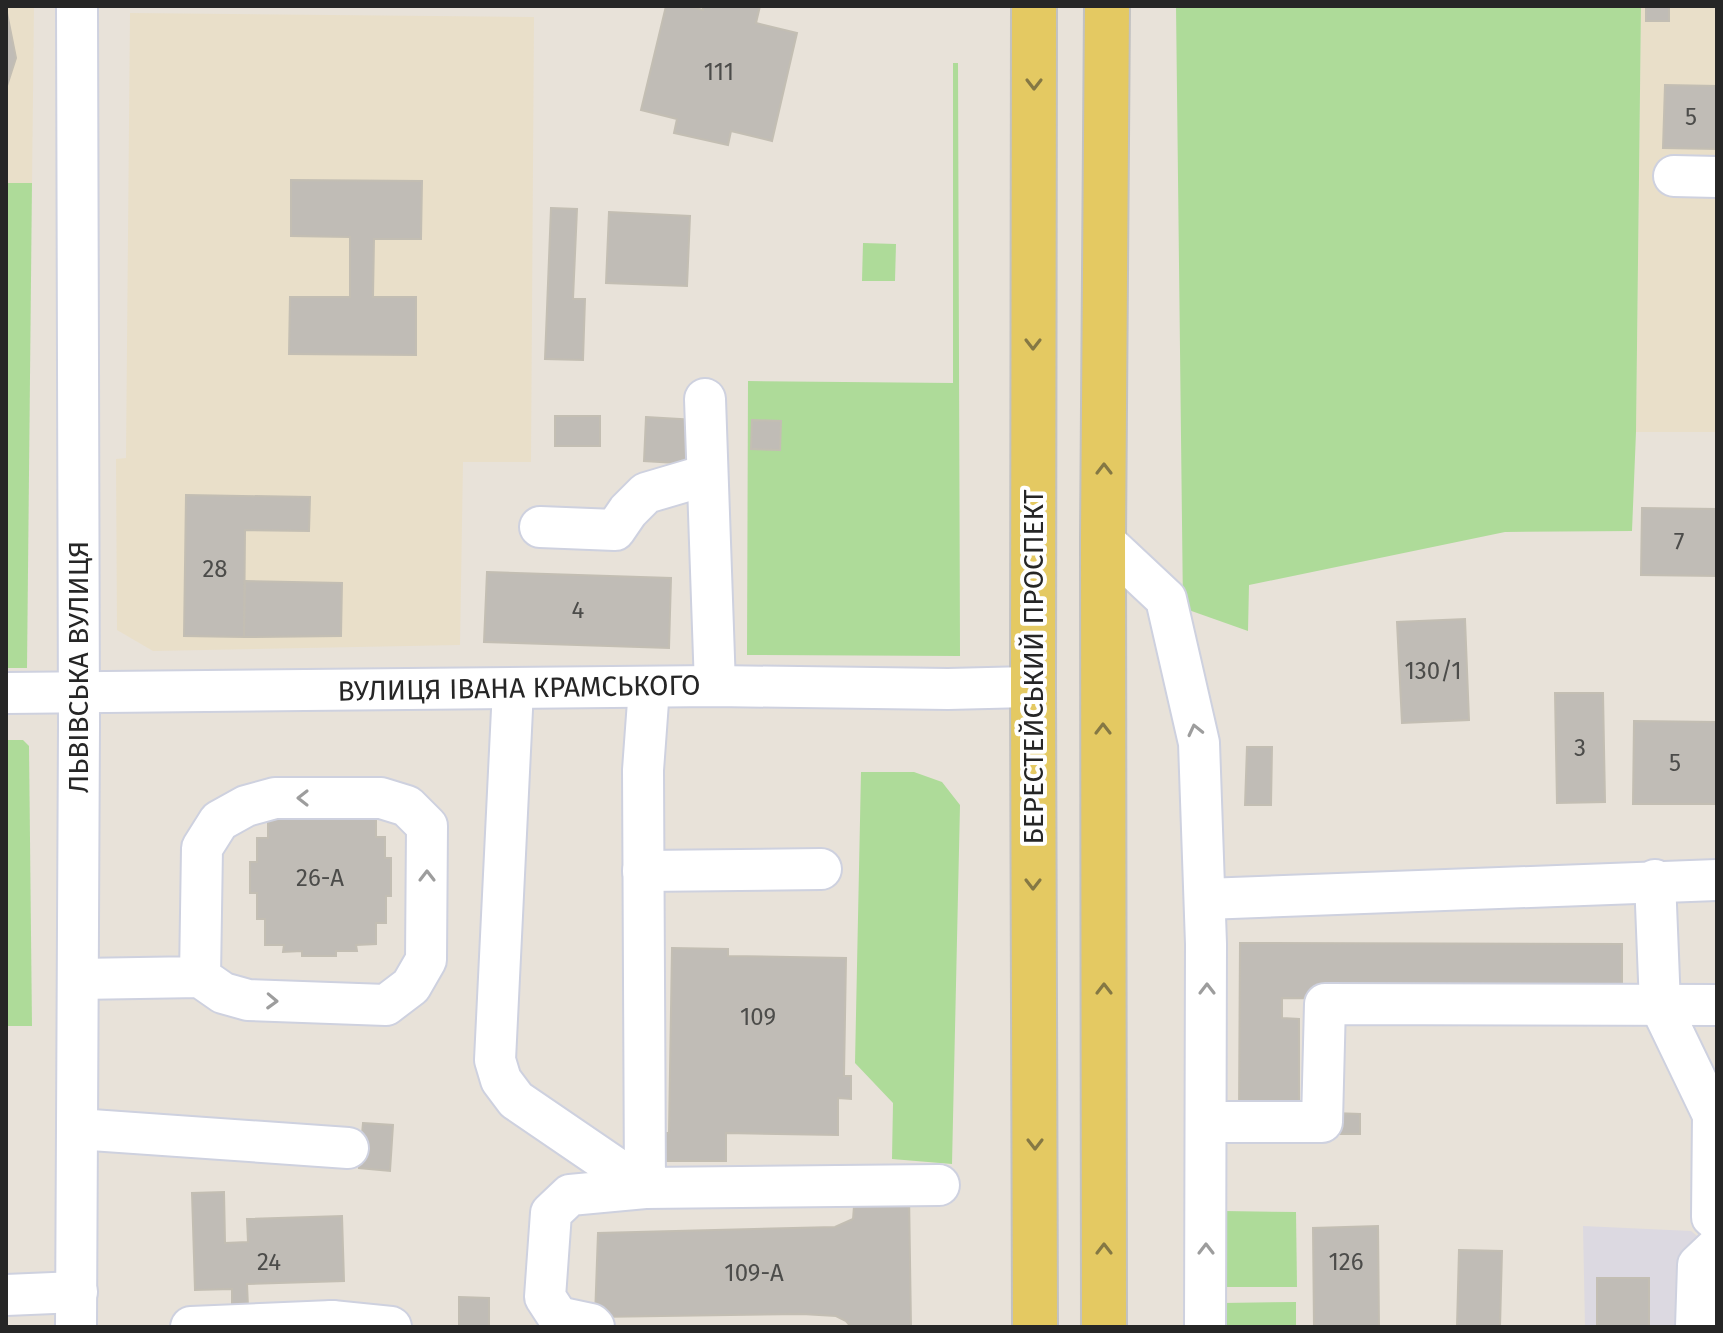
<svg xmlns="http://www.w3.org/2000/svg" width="1723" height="1333" font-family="'Fira Sans',sans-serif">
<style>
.industrial{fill:#dcd9e1}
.education{fill:#e9dfc9}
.green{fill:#aedb99}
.building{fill:#c0bcb6;stroke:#c3beb3;stroke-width:2}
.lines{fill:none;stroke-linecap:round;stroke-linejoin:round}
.minor-casing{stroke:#ced1df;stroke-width:44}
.major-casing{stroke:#c2c2c2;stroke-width:48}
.minor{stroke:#fff;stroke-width:40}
.major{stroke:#e4c962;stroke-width:44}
.oneway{stroke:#857844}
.oneway2{stroke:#9d9d9d}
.labels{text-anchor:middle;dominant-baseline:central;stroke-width:8;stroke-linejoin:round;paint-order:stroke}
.number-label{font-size:24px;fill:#4c4c4a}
.street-label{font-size:28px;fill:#262626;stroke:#fff}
</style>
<rect width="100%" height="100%" fill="#e8e2d9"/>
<polygon class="industrial" points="1583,1226 1691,1231 1717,1253 1717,1327 1585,1327"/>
<g class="education">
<polygon points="6,6 34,6 32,183 6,183"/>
<polygon points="1641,6 1717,6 1717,432 1636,432"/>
<polygon points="130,13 534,17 531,462 463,462 460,645 153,651 117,630 116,459 126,458"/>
</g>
<g class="green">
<polygon points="1176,6 1641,6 1636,432 1632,531 1505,532 1249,585 1248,631 1183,608"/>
<polygon points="953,63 958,63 960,656 747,655 748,381 953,383"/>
<polygon points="6,183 32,183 27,668 6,668"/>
<polygon points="863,243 896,244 895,281 862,281"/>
<polygon points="6,740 23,740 29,746 32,1026 6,1026"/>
<polygon points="861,772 914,772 942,782 960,805 952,1164 892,1159 893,1103 855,1063"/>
<polygon points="1224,1211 1296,1212 1297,1287 1223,1287"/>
<polygon points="1296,1302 1296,1327 1222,1327 1222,1303"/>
</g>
<g class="building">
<polygon points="666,6 687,6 703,10 703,6 760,6 756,23 797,33 772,141 731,131 728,145 674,133 677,119 641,110"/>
<rect x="1646" y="6" width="23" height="15"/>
<polygon points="6,8 16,58 6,89"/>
<polygon points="1665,85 1717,86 1717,149 1663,148"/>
<polygon points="291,180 422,181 421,239 374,239 373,297 416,297 416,355 289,354 290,297 350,297 350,237 291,236"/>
<polygon points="551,208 577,209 573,299 585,299 583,360 545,359"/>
<polygon points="609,212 690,216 687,286 606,283"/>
<rect x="555" y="416" width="45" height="30"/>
<polygon points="646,417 696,420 693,464 644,461"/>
<polygon points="752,420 781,421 780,450 751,449"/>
<polygon points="186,495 310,497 309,531 245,530 244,637 184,636"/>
<polygon points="1642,508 1717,509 1717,576 1641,575"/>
<polygon points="487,572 671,578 669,648 484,642"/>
<polygon points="245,581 342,583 341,636 244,637"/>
<polygon points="1465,619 1469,720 1402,723 1397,622"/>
<polygon points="1555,693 1603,693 1605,802 1557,803"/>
<polygon points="1634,721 1717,722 1717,804 1633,804"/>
<polygon points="1247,747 1272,747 1271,805 1245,805"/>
<polygon points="376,815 376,837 385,837 385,858 391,858 391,896 386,896 386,923 376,923 376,944 356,945 357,951 336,951 336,956 302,956 302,951 283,952 284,945 265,945 265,919 257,919 257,893 250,893 250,862 257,862 257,838 268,838 268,816"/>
<polygon points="1240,943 1622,944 1622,999 1282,998 1282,1018 1299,1019 1299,1115 1239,1115"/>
<polygon points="672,948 728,949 728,956 846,958 844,1076 851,1076 851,1099 838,1098 838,1135 726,1133 726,1161 666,1161 666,1133 669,1133"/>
<polygon points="1333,1113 1360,1114 1360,1134 1333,1134"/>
<polygon points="363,1123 393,1125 390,1171 359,1168"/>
<polygon points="224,1192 225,1243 248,1242 247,1219 342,1216 344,1281 247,1284 248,1307 232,1307 232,1289 195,1290 192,1193"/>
<polygon points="855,1194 909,1194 911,1327 851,1327 846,1321 836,1316 802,1314 595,1317 598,1233 835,1227 853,1219"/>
<polygon points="1378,1226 1379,1327 1314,1327 1313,1228"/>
<polygon points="1459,1250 1502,1251 1500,1327 1457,1327"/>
<rect x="1597" y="1278" width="52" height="49"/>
<polygon points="459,1297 489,1298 489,1327 459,1327"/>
</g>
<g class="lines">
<g class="minor-casing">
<g id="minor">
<polyline points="1674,176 1717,177"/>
<polyline points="705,399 715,686"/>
<polyline points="540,527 615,530 628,511 646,493 707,475"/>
<polyline points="1103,540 1166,599 1199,743 1206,944 1205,1327"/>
<polyline points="649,688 643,770 645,1188 939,1185"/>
<polyline points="513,689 495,1060 501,1080 516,1100 645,1188"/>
<polyline points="6,693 715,686 948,689 1033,687"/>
<polyline points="643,871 821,869"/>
<polyline points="1655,880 1660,1005 1713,1115 1712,1217 1717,1221"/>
<polyline points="1205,899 1717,880"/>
<polyline points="78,979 200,977 223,993 248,1000 386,1005 411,986 426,960 427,826 407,806 381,798 275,798 246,806 219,821 202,848 200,977"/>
<polyline points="1207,1122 1322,1122 1325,1004 1717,1005"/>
<polyline points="77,1129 348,1148"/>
<polyline points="6,1295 77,1292"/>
<polyline points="332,1321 391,1327"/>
<polyline points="76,1327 79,725 77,6"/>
<polyline points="191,1327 332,1321 337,1327"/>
<polyline points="594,1327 591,1324 558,1317 545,1297 551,1213 570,1195 645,1188"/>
<polyline points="1696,1327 1698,1265 1717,1247"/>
</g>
</g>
<g class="major-casing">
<g id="major">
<polyline points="1034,6 1033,687 1035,1327"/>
<polyline points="1104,1327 1103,540 1107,6"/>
</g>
</g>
<use href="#minor" class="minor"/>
<use href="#major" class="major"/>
</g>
<defs><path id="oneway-chevron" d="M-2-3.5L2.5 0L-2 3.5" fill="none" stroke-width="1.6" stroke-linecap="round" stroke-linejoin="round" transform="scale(2)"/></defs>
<g class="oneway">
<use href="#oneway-chevron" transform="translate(1034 84) rotate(90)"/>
<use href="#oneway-chevron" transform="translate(1033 344) rotate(90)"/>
<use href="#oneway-chevron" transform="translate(1104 469) rotate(-90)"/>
<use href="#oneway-chevron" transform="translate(1103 729) rotate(-90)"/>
<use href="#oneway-chevron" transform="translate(1033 884) rotate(90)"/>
<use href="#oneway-chevron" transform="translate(1104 989) rotate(-90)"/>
<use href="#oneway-chevron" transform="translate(1035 1144) rotate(90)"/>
<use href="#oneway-chevron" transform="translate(1104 1249) rotate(-90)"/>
</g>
<g class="oneway2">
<use href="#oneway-chevron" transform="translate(1195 730) rotate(-103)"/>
<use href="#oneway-chevron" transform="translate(303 798) rotate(-180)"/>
<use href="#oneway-chevron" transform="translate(427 876) rotate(-90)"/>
<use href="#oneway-chevron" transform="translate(1207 989) rotate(-90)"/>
<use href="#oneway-chevron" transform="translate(272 1001) rotate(2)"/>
<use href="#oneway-chevron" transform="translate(1206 1249) rotate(-90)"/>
</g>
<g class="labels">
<g class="number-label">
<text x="719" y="72">111</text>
<text x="1691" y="117">5</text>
<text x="1679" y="542">7</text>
<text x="215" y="569">28</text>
<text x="578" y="610">4</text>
<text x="1433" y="671">130/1</text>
<text x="1580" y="748">3</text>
<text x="1675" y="763">5</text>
<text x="320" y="878">26-А</text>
<text x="758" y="1017">109</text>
<text x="269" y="1262">24</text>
<text x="1346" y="1262">126</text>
<text x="754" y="1273">109-А</text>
</g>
<g class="street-label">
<text transform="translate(78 667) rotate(-90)">ЛЬВІВСЬКА ВУЛИЦЯ</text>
<text transform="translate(1033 667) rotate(-90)">БЕРЕСТЕЙСЬКИЙ ПРОСПЕКТ</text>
<text transform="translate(519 688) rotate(-1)">ВУЛИЦЯ ІВАНА КРАМСЬКОГО</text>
</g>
</g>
<rect width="1723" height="1333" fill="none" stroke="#262626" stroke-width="16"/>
</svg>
